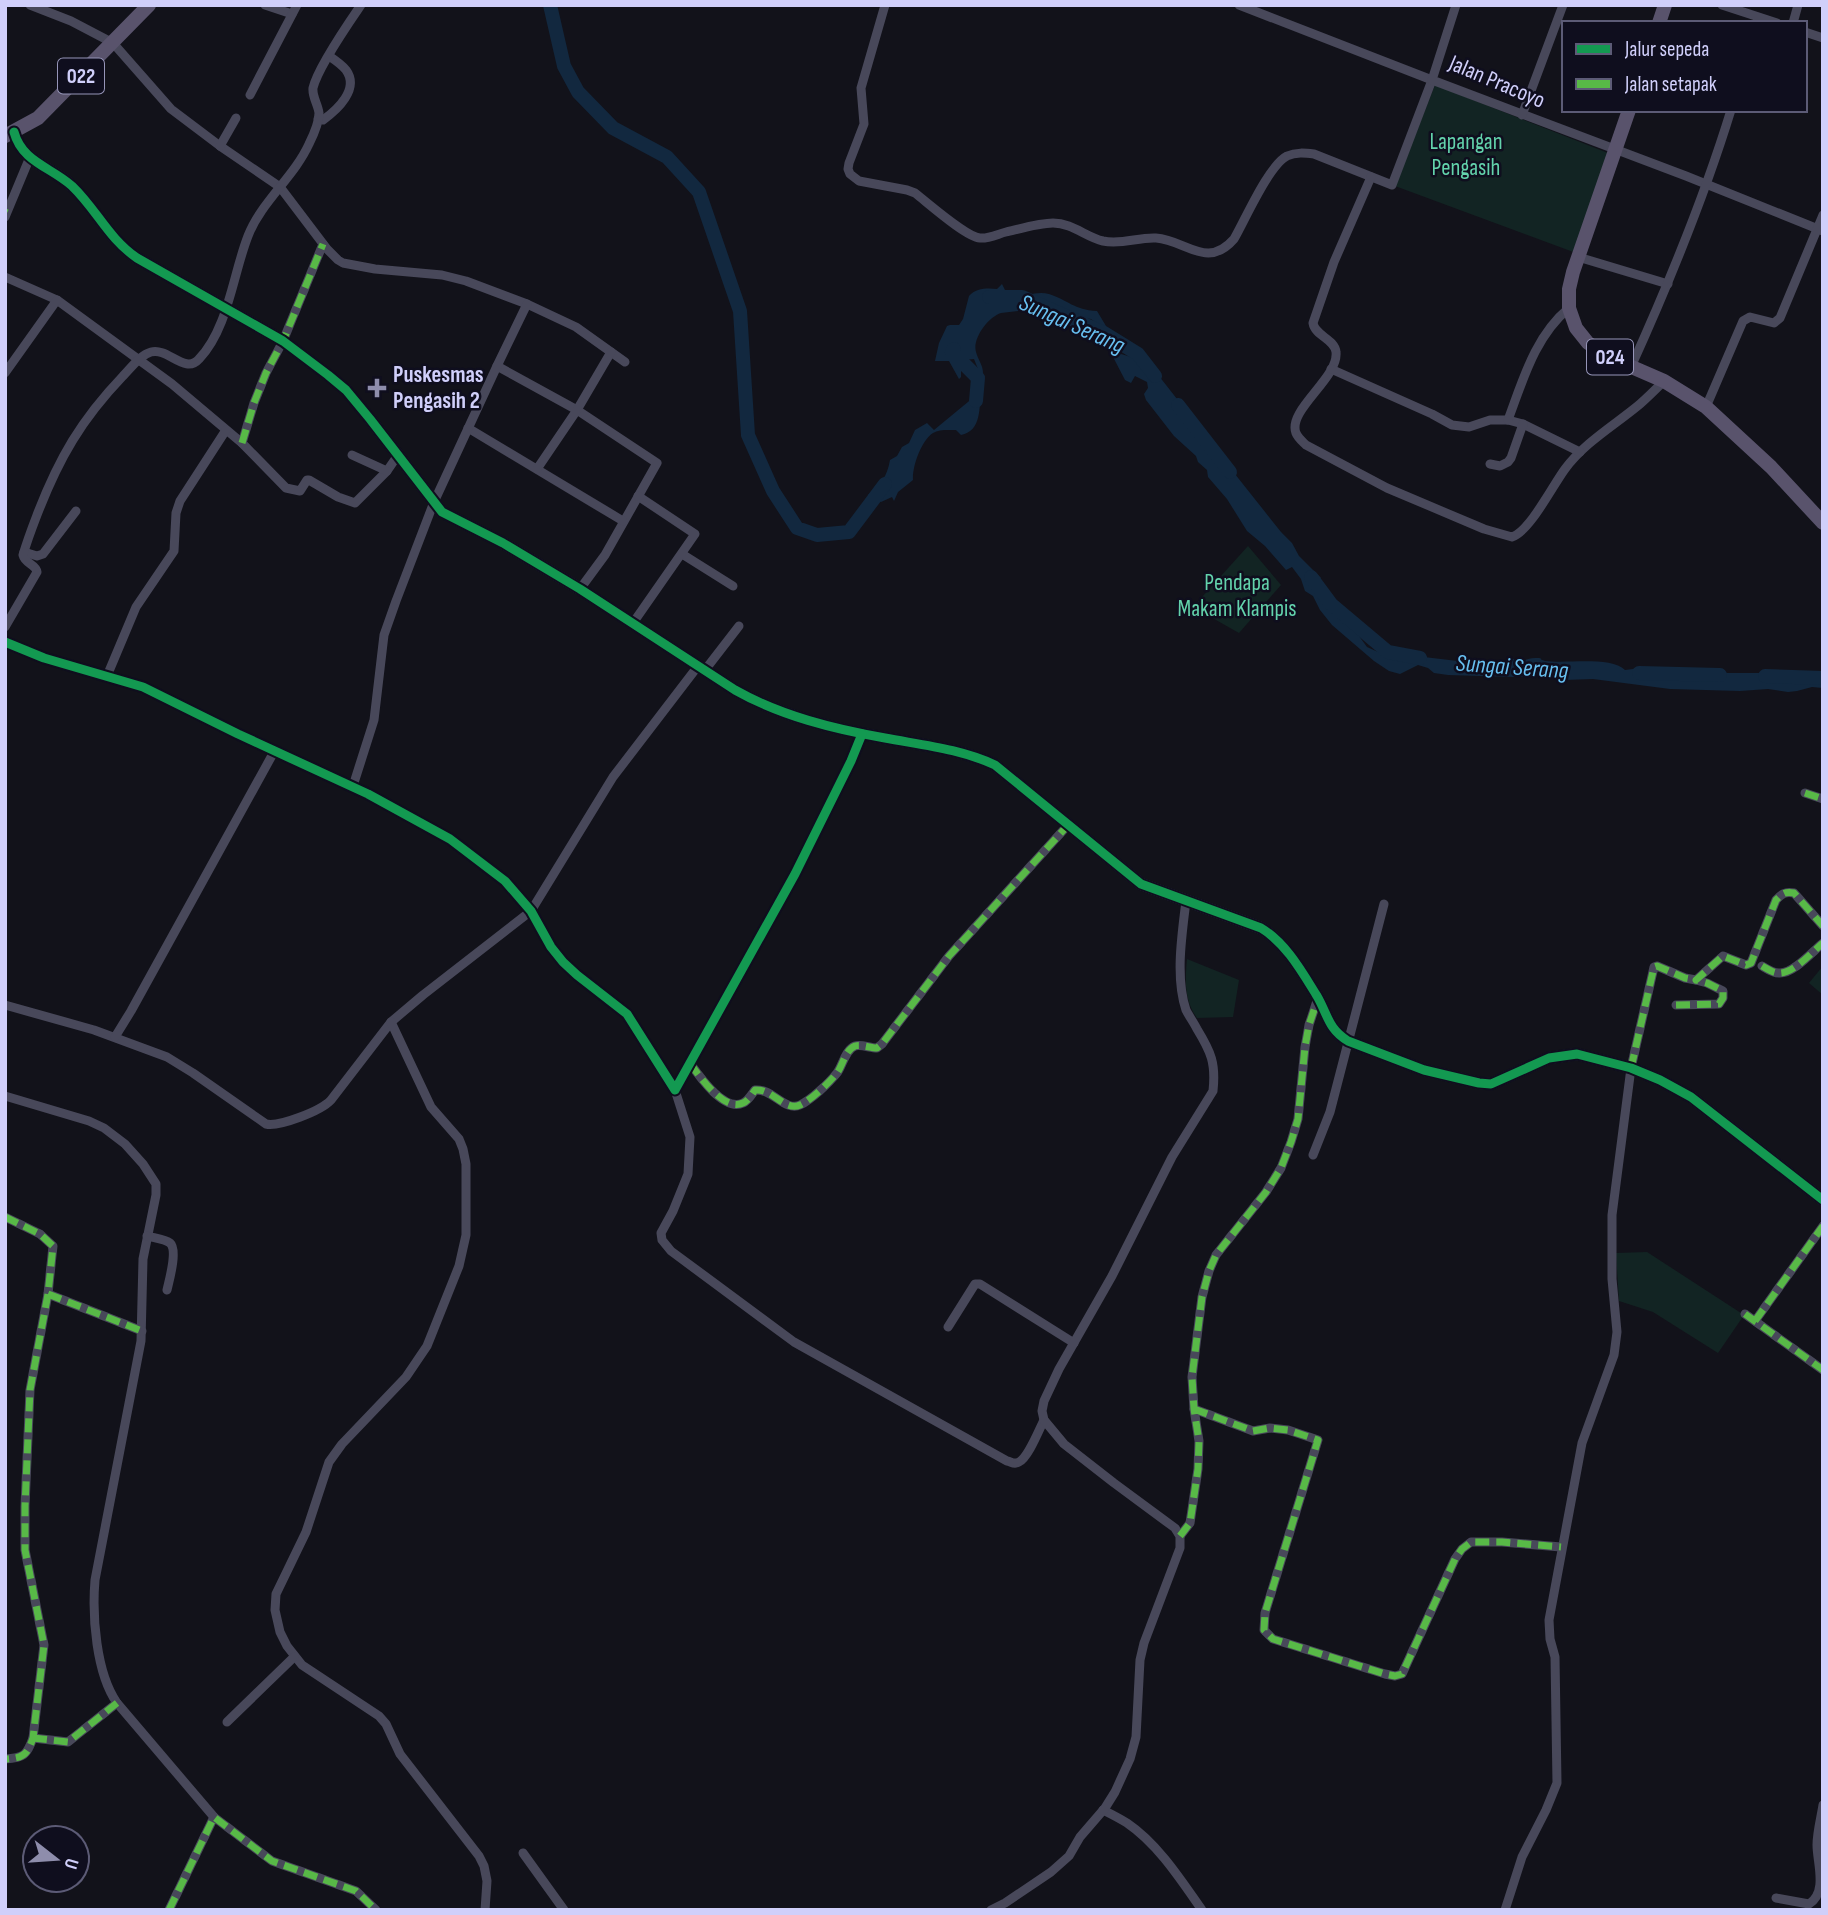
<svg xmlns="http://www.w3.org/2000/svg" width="1828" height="1915" font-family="'Sofia Sans Condensed',sans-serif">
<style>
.green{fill:#122423}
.water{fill:#12283f}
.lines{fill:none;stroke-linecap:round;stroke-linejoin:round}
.river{stroke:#12283f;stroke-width:14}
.street{stroke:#48485a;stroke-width:9}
.secondary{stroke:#54566c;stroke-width:12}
.primary{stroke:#59536c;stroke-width:14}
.quiet{stroke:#58b947;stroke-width:7;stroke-dasharray:14 7;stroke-linecap:butt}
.cycleway-casing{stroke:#0f0e1e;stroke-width:13}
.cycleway{stroke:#139951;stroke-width:9}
.poi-dot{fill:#8e8dac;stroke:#0f0e1e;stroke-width:2.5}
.labels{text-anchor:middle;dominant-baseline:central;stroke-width:5;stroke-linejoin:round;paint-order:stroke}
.shield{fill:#0f0e1e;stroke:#9695b8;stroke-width:2}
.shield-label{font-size:21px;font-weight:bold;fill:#d0cffa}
.street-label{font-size:23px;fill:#d0cffa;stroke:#0f0e1e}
.park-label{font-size:23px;fill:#63d3ac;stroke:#0f0e1e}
.poi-label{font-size:23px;font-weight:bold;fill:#d0cffa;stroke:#0f0e1e;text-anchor:start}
.water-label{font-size:24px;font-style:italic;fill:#67bff0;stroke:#0f0e1e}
</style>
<rect width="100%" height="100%" fill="#12121a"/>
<g class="green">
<polygon points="1435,85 1613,155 1576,253 1395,186"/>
<polygon points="1248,546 1281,585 1239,633 1193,607"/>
<path d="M1187,959L1239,980L1233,1017L1197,1018C1184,1000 1185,980 1187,959Z"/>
<polygon points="1823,966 1823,995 1809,983"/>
<polygon points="1647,1252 1744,1315 1718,1353 1653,1312 1619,1301 1616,1253"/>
</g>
<path class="water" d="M1002,284L1009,298C1023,299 1034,290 1049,294C1068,300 1074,310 1097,311L1106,326L1112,342L1121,354L1148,362L1188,413L1191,430L1213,454L1227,464L1281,532L1292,543L1299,556L1321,578L1318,580L1326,607L1359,636L1367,647L1387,656H1394L1406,652L1424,657L1466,662L1488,663L1498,661L1504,663L1512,658L1519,663C1524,660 1529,658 1535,658C1546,658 1536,659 1546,661C1566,664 1611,656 1625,670L1633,669L1637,667L1662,675L1692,678L1705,673H1770L1810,684L1823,683V688L1812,687L1797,691L1788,692L1768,689L1740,691L1670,689L1593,679L1564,680L1552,676H1532L1514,677L1448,675L1434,673L1428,668L1418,665L1400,674L1389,671L1374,661L1332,625L1320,610L1313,596L1305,591L1301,579L1292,567L1286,570L1265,546L1247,531L1227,499L1208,477L1207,470L1198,462L1196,456L1174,436L1146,400L1144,394L1148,388L1147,382L1135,376L1131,383L1125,380L1112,355L1110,346L1103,329L1091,319L1075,317L1052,307L1001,313C988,317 972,339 976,352C978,360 983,365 983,373C983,379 981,384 981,390C979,407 982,431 961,435L956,430C949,430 939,429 933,433C921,441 912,467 913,480L898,492L894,501L892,497L881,502L877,500H868L874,496L868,495C881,484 887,477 890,460L897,456L902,447L909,443L915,430L927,423L934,430L974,397L980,374L974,359L963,360L961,368V377L959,379L949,361H935L939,343L947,326L950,325H959L963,319L969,296C976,288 987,288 997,289Z"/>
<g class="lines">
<g class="river">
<polyline points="550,5 564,66 578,92 613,128 667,157 699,192 740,311 748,435 773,491 797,528 817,535 849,532 885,484"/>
<polyline points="989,297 1022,297 1104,333 1138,354 1155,376"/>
<polyline points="954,349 952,352 978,378 976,401"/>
<polyline points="1178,405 1230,472"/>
<polyline points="1311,577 1331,604 1388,652 1420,658"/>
<polyline points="1639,673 1720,675"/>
<polyline points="1765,676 1823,678"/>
</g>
<g class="street">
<polyline points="30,5 71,21 113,43 171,109 220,146 280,187 327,249 338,260 343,263 375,269 442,275 466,281 527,304 576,327 625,362"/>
<polyline points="265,5 292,14"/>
<path d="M885,5L861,88L864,124L849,163L848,169L850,174L859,181L907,190L915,193C928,203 966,237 980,238C988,239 998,234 1006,232C1019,229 1040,223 1053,223C1072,223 1086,237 1103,241C1122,245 1138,237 1156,238C1186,240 1207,270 1234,239C1245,220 1269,165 1287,156C1296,152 1305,153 1314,154L1392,185L1432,80L1239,5"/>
<polyline points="1456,5 1432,80 1686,176 1823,231"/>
<polyline points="1722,5 1777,23"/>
<polyline points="1793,23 1798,5"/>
<polyline points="1805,32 1823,38"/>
<polyline points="250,95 297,5"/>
<polyline points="1522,115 1563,5"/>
<path d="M318,119L323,120C337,110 360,89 346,70C342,65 335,60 329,56"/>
<polyline points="220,146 236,118"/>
<path d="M1371,177L1334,262L1313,323C1315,336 1335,339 1336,352C1339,378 1287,410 1296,433C1298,438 1303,442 1306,445L1387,488L1484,529L1512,537C1530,531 1553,485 1565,469C1585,442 1615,425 1640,404C1648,397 1656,389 1664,381"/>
<polyline points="5,217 30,157"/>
<polyline points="1578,257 1668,284"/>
<polyline points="5,277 57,300 172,384 242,443 286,488 300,491 307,480 309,480 338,497 355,503 387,471 398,455"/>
<polyline points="497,366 577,410 657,463 605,555 580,589"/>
<path d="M1631,367C1669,283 1704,198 1731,110"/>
<polyline points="1331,369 1432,414 1452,425 1469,427 1490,420 1508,420 1523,424 1580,452"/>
<polyline points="5,373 57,300"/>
<polyline points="1706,407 1743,321 1750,317 1774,323 1780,318 1823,215"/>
<path d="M1508,420C1523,380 1535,336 1569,308"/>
<polyline points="468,428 623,521"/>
<polyline points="242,443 254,403 266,373 283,341 323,244"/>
<polyline points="352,455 387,471"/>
<polyline points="1490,464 1500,466 1508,462 1511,458 1523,424"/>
<polyline points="537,469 577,410 611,352"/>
<polyline points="24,552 37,556 43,554 76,511"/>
<polyline points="682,554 733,586"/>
<polyline points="633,623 695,534 638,496"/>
<path d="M5,627L37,572C36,564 25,564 23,555C27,541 32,528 37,515C59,458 81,420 123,376C131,368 140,355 151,352C168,347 185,375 199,359C228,329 233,274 248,236C261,202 294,177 309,144C313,136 319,123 319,113C318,104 312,97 313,88C318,67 348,24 361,5"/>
<polyline points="5,642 44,658 143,687 238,734 368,794 450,839 505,881 531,911 551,947 563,962 577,975 627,1014 675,1090 795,874 851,761 862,734"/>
<polyline points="705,670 739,626"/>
<polyline points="107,676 136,607 174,551 176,513 180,501 226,430"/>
<polyline points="353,786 374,720 384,635 396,601 434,502 497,366 527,304"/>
<polyline points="1805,793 1823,799"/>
<path d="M1762,966C1767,969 1773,973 1779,973C1793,974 1812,952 1823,943"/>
<path d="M5,1005L94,1030L167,1057L193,1073L266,1124C279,1127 321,1111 331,1100L391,1022L423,995L531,911L613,777L698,666"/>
<path d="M1676,1005L1719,1004L1723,998V991L1707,983L1696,980L1723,956L1746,965L1751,963L1776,900C1782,894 1785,891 1794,893L1823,926"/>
<polyline points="391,1022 431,1107 459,1139 463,1149 466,1164 466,1235 459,1266 427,1346 406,1377 342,1444 329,1462 306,1532 276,1594 275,1610 280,1632 287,1646 302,1665 379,1716 386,1724 400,1754 479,1856 484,1866 487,1881 485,1910"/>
<polyline points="115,1037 131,1011 275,750"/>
<path d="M690,1063C699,1076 724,1112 743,1103C748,1101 752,1094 755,1090C772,1088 785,1112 800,1105C811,1100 829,1083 837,1073C843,1065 845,1050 855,1046C861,1044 870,1048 877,1048L882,1044L949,956L1068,825"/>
<path d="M675,1090L690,1137L688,1174L673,1211L661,1233L662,1240L671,1251L794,1342L1007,1461C1012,1462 1014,1465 1019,1462C1028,1458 1039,1430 1044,1420"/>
<path d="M5,1096L89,1121L104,1128L125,1144L143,1164L156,1184V1195L143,1259L141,1341L95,1580C92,1616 96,1673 117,1703L214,1817L272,1861L356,1891L376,1910"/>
<polyline points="1313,1155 1330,1112 1384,904"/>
<path d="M5,1217L40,1234L53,1246L48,1294L30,1390L25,1506V1550L44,1645L33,1738C27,1755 24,1758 5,1759"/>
<path d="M147,1236C154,1238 165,1239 170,1243C178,1250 169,1281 167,1290"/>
<polyline points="48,1294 142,1331"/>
<polyline points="1745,1314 1823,1370"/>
<polyline points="1755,1321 1823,1226"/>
<polyline points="948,1327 975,1284 980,1284 1074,1343"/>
<polyline points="1194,1409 1253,1431 1270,1428 1288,1430 1318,1440 1265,1613 1264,1630 1273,1639 1385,1674 1395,1676 1402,1674 1455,1559 1462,1549 1471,1542 1502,1542 1561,1547"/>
<polyline points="1180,1536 1190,1523 1198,1469 1199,1441 1194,1409 1192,1377 1202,1297 1209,1271 1216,1255 1266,1192 1281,1168 1291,1142 1298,1119 1305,1047 1309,1025 1318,998"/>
<polyline points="227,1722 294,1657"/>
<polyline points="33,1738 68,1742 117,1703"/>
<path d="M1103,1810C1111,1814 1119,1818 1127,1823C1158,1844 1181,1880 1202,1910"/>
<polyline points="523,1853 564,1910"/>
<path d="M1776,1898L1809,1904C1828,1892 1817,1863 1817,1845C1817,1832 1821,1818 1823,1805"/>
<polyline points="169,1910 214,1817"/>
<path d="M991,1910L1005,1903L1051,1872L1069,1856L1080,1837L1105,1808L1115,1792L1130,1759L1136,1737L1140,1660L1144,1643L1180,1548V1536L1175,1528L1114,1483L1064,1444L1044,1420L1042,1411L1044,1401L1059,1369L1112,1276L1172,1157L1213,1091C1216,1063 1211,1052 1197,1029C1194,1023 1189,1016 1186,1010C1175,978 1182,934 1186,901"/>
<polyline points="1505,1910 1522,1857 1546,1810 1557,1783 1555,1657 1550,1639 1549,1620 1582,1443 1614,1355 1617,1332 1612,1279 1612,1215 1631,1068 1654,967 1657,966 1685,978 1696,980"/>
</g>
<path class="secondary" d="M14,132C22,162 51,167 72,186C97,210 108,238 137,258L283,341L328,375L346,390L370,419L442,512L503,543L580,589L735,690C781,716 834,729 885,738C922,745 961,749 995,765L1141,884L1261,928C1286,943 1302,972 1317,996C1328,1015 1328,1029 1348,1041L1424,1070L1479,1083L1491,1084L1549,1058L1577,1054L1631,1068L1660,1080L1691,1097L1823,1200"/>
<g class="primary">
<polyline points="1659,23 1665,5"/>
<polyline points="1629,110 1573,272 1569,289 1569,308 1576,328 1588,343 1611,358 1664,381 1706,407 1771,467 1823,523"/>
<polyline points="5,136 38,118 149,5"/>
</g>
<g class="quiet">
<polyline points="5,212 7,213"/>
<polyline points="242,443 254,403 266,373 283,341 323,244"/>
<polyline points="1805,793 1823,799"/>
<path d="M1762,966C1767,969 1773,973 1779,973C1793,974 1812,952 1823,943"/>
<path d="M1676,1005L1719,1004L1723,998V991L1707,983L1696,980L1723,956L1746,965L1751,963L1776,900C1782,894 1785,891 1794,893L1823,926"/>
<path d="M690,1063C699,1076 724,1112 743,1103C748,1101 752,1094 755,1090C772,1088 785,1112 800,1105C811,1100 829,1083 837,1073C843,1065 845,1050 855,1046C861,1044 870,1048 877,1048L882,1044L949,956L1068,825"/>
<polyline points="1631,1068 1654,967 1657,966 1685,978 1696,980"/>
<path d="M5,1217L40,1234L53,1246L48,1294L30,1390L25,1506V1550L44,1645L33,1738C27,1755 24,1758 5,1759"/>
<polyline points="48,1294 142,1331"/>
<polyline points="1745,1314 1823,1370"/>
<polyline points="1755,1321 1823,1226"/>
<polyline points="1194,1409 1253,1431 1270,1428 1288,1430 1318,1440 1265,1613 1264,1630 1273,1639 1385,1674 1395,1676 1402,1674 1455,1559 1462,1549 1471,1542 1502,1542 1561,1547"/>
<polyline points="1180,1536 1190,1523 1198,1469 1199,1441 1194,1409 1192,1377 1202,1297 1209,1271 1216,1255 1266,1192 1281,1168 1291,1142 1298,1119 1305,1047 1309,1025 1318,998"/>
<polyline points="33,1738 68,1742 117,1703"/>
<polyline points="169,1910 214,1817 272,1861 356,1891 376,1910"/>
</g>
<g class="cycleway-casing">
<g id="cycleway">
<path d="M14,132C22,162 51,167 72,186C97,210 108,238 137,258L283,341L328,375L346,390L370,419L442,512L503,543L580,589L735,690C781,716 834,729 885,738C922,745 961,749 995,765L1141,884L1261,928C1286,943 1302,972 1317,996C1328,1015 1328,1029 1348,1041L1424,1070L1479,1083L1491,1084L1549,1058L1577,1054L1631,1068L1660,1080L1691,1097L1823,1200"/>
<polyline points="5,642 44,658 143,687 238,734 368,794 450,839 505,881 531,911 551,947 563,962 577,975 627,1014 675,1090 795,874 851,761 862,734"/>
</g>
</g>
<use href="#cycleway" class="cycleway"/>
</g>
<path class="poi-dot" d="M373.5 377.5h7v7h7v7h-7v7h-7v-7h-7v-7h7z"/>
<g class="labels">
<g class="shield">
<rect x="58" y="58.5" width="46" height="35" rx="5"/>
<rect x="1587" y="339.5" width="46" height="35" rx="5"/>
</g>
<g class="shield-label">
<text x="81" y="76">022</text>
<text x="1610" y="357">024</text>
</g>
<g class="street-label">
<text transform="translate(1497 82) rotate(23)">Jalan Pracoyo</text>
</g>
<g class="park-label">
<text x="1466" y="142">Lapangan<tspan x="1466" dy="26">Pengasih</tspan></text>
<text x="1237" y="583">Pendapa<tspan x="1237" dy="26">Makam Klampis</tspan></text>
</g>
<g class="poi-label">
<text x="393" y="375">Puskesmas<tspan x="393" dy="26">Pengasih 2</tspan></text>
</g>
<g class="water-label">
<text transform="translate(1072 324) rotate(24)">Sungai Serang</text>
<text transform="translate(1512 667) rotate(4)">Sungai Serang</text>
</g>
</g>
<rect width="1828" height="1915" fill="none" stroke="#d0cffa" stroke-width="14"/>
<rect x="1562" y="21" width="245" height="91" fill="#0f0e1e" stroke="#5c5b76" stroke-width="2"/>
<rect x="1576" y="44" width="35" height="10" fill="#139951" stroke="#5c5b76" stroke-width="2"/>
<text x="1625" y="56" font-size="21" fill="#d0cffa">Jalur sepeda</text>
<rect x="1576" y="79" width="35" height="10" fill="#58b947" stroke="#5c5b76" stroke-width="2"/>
<text x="1625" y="91" font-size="21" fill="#d0cffa">Jalan setapak</text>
<g transform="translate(56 1859) rotate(107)"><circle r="33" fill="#0f0e1e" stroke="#5c5b76" stroke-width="2"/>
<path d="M0-5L12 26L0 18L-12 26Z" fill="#8e8dac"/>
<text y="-10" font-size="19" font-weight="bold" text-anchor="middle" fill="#d0cffa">U</text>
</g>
</svg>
